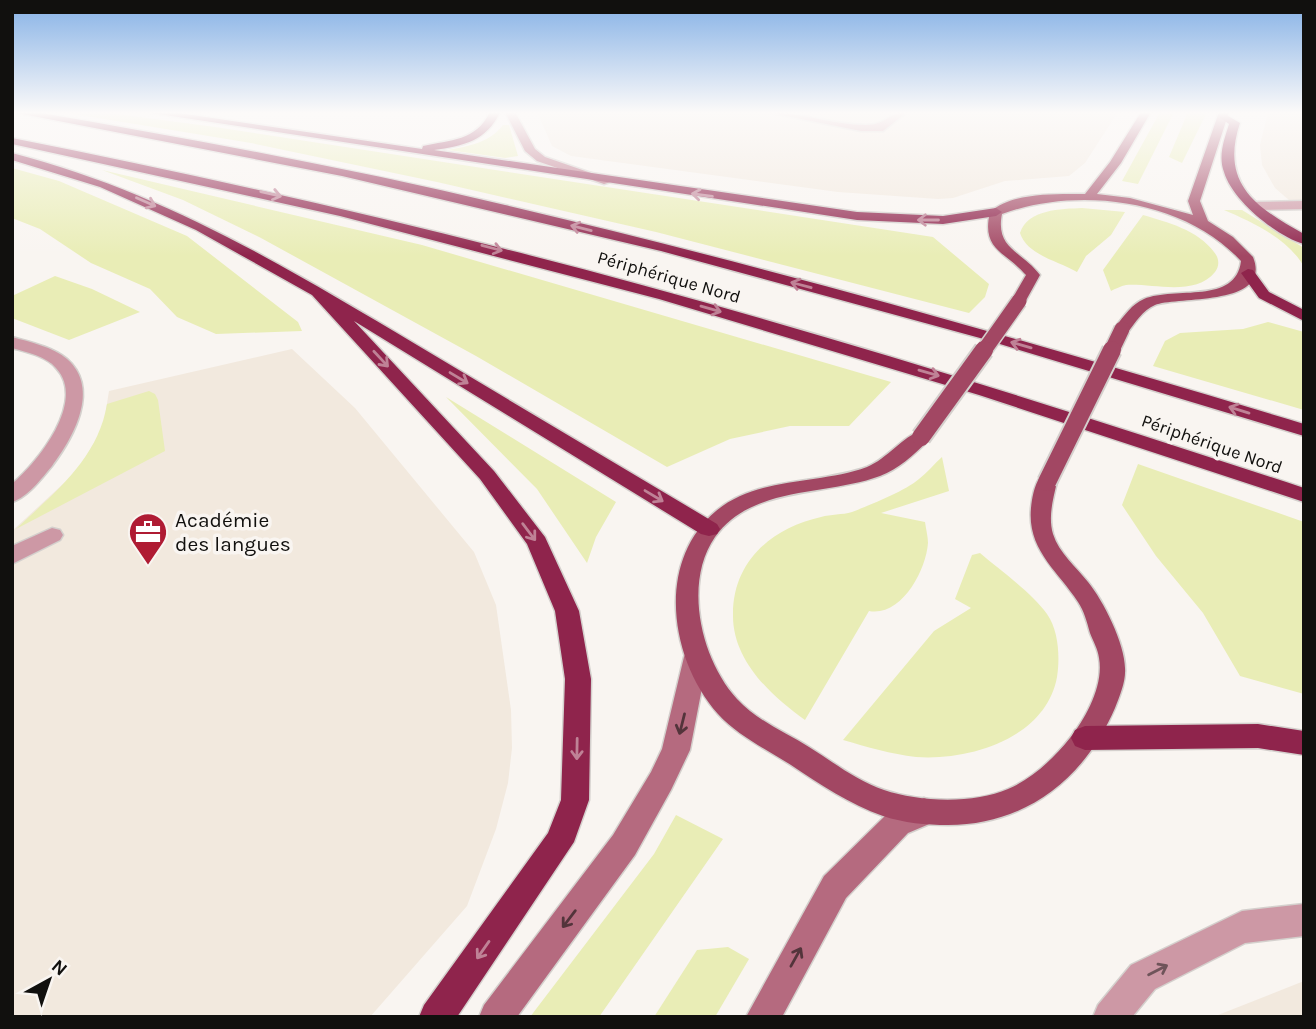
<svg xmlns="http://www.w3.org/2000/svg" width="1316" height="1029" font-family="Karla,sans-serif">
<style>
.built{fill:#f2e9de}
.green{fill:#e9edb6}
.lines{fill:none;stroke-linecap:round;stroke-linejoin:round}
.lane-casing{stroke:#d4d0cd;stroke-width:3}
.street-casing{stroke:#d4d0cd;stroke-width:3}
.secondary-casing{stroke:#d4d0cd;stroke-width:3}
.primary-casing{stroke:#d4d0cd;stroke-width:3}
.highway-casing{stroke:#d4d0cd;stroke-width:3}
.lane{fill:#cd98a5;fill-rule:evenodd}
.street{fill:#cd98a5;fill-rule:evenodd}
.secondary{fill:#b56a7f;fill-rule:evenodd}
.primary{fill:#a24763;fill-rule:evenodd}
.highway{fill:#8f244c;fill-rule:evenodd}
.primary-bridge-far1-casing{stroke:#d4d0cd;stroke-width:18;stroke-linecap:butt}
.primary-bridge-casing{stroke:#d4d0cd;stroke-width:22;stroke-linecap:butt}
.primary-bridge-far1{stroke:#a24763;stroke-width:15}
.primary-bridge{stroke:#a24763;stroke-width:18}
.oneway{stroke:#bf8296}
.oneway2{stroke:#53343b}
.oneway3{stroke:#6f545a}
.labels{text-anchor:middle;dominant-baseline:central;stroke-width:7;stroke-linejoin:round;paint-order:stroke}
.far-street-label{font-size:18px;fill:#11100e;stroke:#f9f5f1}
.poi-label{font-size:21px;fill:#11100e;stroke:#f9f5f1;text-anchor:start}
</style>
<rect width="100%" height="100%" fill="#f9f5f1"/>
<g class="built">
<polygon points="537,112 1118,112 1085,163 1069,176 1005,181 953,198 938,199 838,192 571,156 552,146"/>
<polygon points="1268,112 1304,112 1304,213 1275,188 1262,165 1260,145"/>
<polygon points="292,349 355,408 474,552 496,605 511,710 512,748 508,783 496,829 467,906 370,1017 12,1017 12,531 77,471 103,428 109,391"/>
<polygon points="1304,981 1304,1017 1213,1017"/>
</g>
<g class="green">
<polygon points="62,112 101,112 215,127 933,237 989,284 985,297 969,313 656,232 437,182 251,143"/>
<polygon points="1160,112 1174,112 1138,184 1122,181"/>
<polygon points="1188,112 1207,112 1182,163 1169,157"/>
<path d="M503,125H509L518,156L505,158L448,150C469,146 489,143 503,125Z"/>
<polygon points="12,168 59,181 187,236 298,322 302,331 216,334 177,317 150,289 91,263 40,229 12,218"/>
<polygon points="102,170 422,245 891,382 849,426 790,426 730,439 667,467 476,356 261,238 183,200"/>
<path d="M1082,208L1125,212L1111,235L1086,256L1077,272C1058,261 1027,255 1020,233C1028,209 1061,209 1082,208Z"/>
<path d="M1224,210H1242L1304,248V267C1289,239 1252,222 1224,210Z"/>
<path d="M1143,215C1167,222 1198,230 1214,252C1219,258 1220,265 1215,272C1195,297 1152,283 1126,285C1121,286 1115,289 1111,291L1103,270Z"/>
<polygon points="55,276 92,289 140,312 69,340 12,318 12,296"/>
<polygon points="1268,322 1304,332 1304,410 1153,366 1165,341 1180,333 1243,329"/>
<path d="M149,391L155,394L158,400L165,451L16,529C55,492 98,459 107,404Z"/>
<polygon points="446,397 616,502 596,537 587,563 537,489"/>
<path d="M942,457L949,491L881,513L925,522C926,529 928,537 928,543C926,571 901,617 869,611L805,720C771,696 732,660 733,614C733,562 771,528 821,517C831,514 842,515 852,512C870,505 905,491 919,479C927,473 934,464 942,457Z"/>
<polygon points="1138,464 1304,522 1304,694 1240,676 1203,613 1156,556 1122,505"/>
<path d="M980,553C1000,570 1032,593 1047,614C1059,631 1060,658 1057,677C1046,738 970,761 916,757C891,754 867,747 843,740L934,631L971,608L955,599L972,555Z"/>
<polygon points="676,815 723,839 599,1017 530,1017 654,854"/>
<polygon points="728,947 749,959 715,1017 654,1017 697,950"/>
</g>
<g class="lines">
<g class="lane-casing">
<g id="lane">
<path d="M766,112C800,112 833,125 866,125C886,125 889,112 907,112L883,131H861Z"/>
<polygon points="1304,201 1304,209 1254,210 1248,206 1254,202"/>
<polygon points="52,528 60,530 63,535 60,540 12,564 12,546"/>
</g>
</g>
<g class="street-casing">
<g id="street">
<path d="M12,337C30,342 53,347 67,359C101,389 73,438 52,466C41,479 28,497 12,502V484C38,462 87,401 56,368C46,356 26,352 12,348Z"/>
<polygon points="1304,904 1304,936 1245,943 1155,989 1132,1017 1093,1017 1098,1005 1131,965 1242,911"/>
</g>
</g>
<g class="secondary-casing">
<g id="secondary">
<polygon points="505,112 515,112 535,149 545,157 614,181 604,184 537,161 525,151"/>
<polygon points="696,647 705,650 708,657 690,750 671,790 635,855 517,1017 479,1017 484,1005 613,835 651,772 662,749 684,657 687,650"/>
<polygon points="924,798 934,802 939,812 934,822 908,833 846,898 782,1017 746,1017 824,876 888,813"/>
</g>
</g>
<g class="primary-casing">
<g id="primary">
<path d="M1141,112H1151L1121,163L1097,194L1130,198L1193,215L1188,201L1219,112H1229L1200,201L1208,221L1233,237L1253,257C1273,307 1177,296 1155,305C1143,310 1135,323 1128,332H1116L1114,329L1116,326C1124,316 1132,304 1144,299C1175,286 1236,305 1241,261C1184,199 1078,186 1002,214C995,249 1022,251 1040,275L1024,304H1014L1011,301L1026,275C1005,251 981,250 990,212C1013,192 1056,194 1085,194L1110,162Z"/>
<path d="M921,431L928,433L930,437L928,441C913,455 899,469 880,476C827,496 752,485 715,537C683,583 701,660 737,699C756,720 785,732 809,747C833,762 857,781 884,790C919,802 974,804 1008,789C1032,779 1054,758 1070,738C1086,718 1104,685 1099,658C1098,649 1093,641 1090,633C1087,622 1084,611 1078,602C1058,571 1027,550 1031,508C1032,498 1034,486 1040,477H1054L1057,482C1053,499 1048,517 1053,534C1059,553 1076,567 1088,582C1103,600 1125,644 1125,668C1126,681 1120,695 1115,708C1085,778 1026,825 948,825C926,825 904,823 883,816C849,804 821,785 791,765C766,749 738,736 718,714C670,660 655,562 716,511C758,476 818,485 867,467C887,459 903,436 921,431Z"/>
</g>
</g>
<g class="highway-casing">
<g id="highway">
<path d="M12,112H35C192,139 350,168 505,205C774,268 1039,344 1304,424V436L980,338L661,251L342,176Z"/>
<path d="M145,112H172L422,149L423,146C450,140 476,141 490,112H500C487,141 463,146 434,150L857,212L943,216L996,208L1002,212L996,216L943,224L857,220Z"/>
<path d="M1223,113L1240,123C1220,183 1255,207 1304,234V244C1276,236 1232,200 1224,172C1218,156 1224,140 1229,124L1218,116Z"/>
<path d="M12,138C177,171 341,207 505,249C774,317 1040,401 1304,488V502L979,395L659,299L340,216L12,144Z"/>
<path d="M12,153C163,192 284,266 417,345C517,405 617,464 717,524L720,529L717,534L709,536L701,534L354,321L494,471L545,537L579,611L591,679L589,800L574,842L457,1017H419L424,1005L548,833L561,800L565,679L555,611L527,544L480,479L312,295L196,230L100,187L12,160Z"/>
<polygon points="1248,269 1253,270 1269,292 1304,310 1304,321 1259,298 1241,273"/>
<polygon points="1258,724 1304,731 1304,755 1258,748 1085,750 1075,746 1071,738 1075,730 1085,726"/>
</g>
</g>
<use href="#lane" class="lane"/>
<use href="#street" class="street"/>
<use href="#secondary" class="secondary"/>
<use href="#primary" class="primary"/>
<use href="#highway" class="highway"/>
<g class="primary-bridge-far1-casing">
<g id="primary-bridge-far1">
<polyline points="983,352 1019,301"/>
<polyline points="1111,352 1122,329"/>
</g>
</g>
<g class="primary-bridge-casing">
<g id="primary-bridge">
<polyline points="921,437 984,350"/>
<polyline points="1047,482 1112,350"/>
</g>
</g>
<use href="#primary-bridge-far1" class="primary-bridge-far1"/>
<use href="#primary-bridge" class="primary-bridge"/>
</g>
<defs><path id="oneway-shaft" d="M-6 0H5M1.5-3L5.5 0L1.5 3" fill="none" stroke-width="1.6" stroke-linecap="round" stroke-linejoin="round" transform="scale(1.75)"/></defs>
<g class="oneway">
<use href="#oneway-shaft" transform="translate(271 194) rotate(13)"/>
<use href="#oneway-shaft" transform="translate(702 195) rotate(-172)"/>
<use href="#oneway-shaft" transform="translate(146 202) rotate(24)"/>
<use href="#oneway-shaft" transform="translate(928 220) rotate(180)"/>
<use href="#oneway-shaft" transform="translate(581 228) rotate(-166)"/>
<use href="#oneway-shaft" transform="translate(492 248) rotate(15)"/>
<use href="#oneway-shaft" transform="translate(801 285) rotate(-165)"/>
<use href="#oneway-shaft" transform="translate(711 309) rotate(16)"/>
<use href="#oneway-shaft" transform="translate(1021 345) rotate(-164)"/>
<use href="#oneway-shaft" transform="translate(381 359) rotate(47)"/>
<use href="#oneway-shaft" transform="translate(929 373) rotate(16)"/>
<use href="#oneway-shaft" transform="translate(459 378) rotate(31)"/>
<use href="#oneway-shaft" transform="translate(1239 410) rotate(-163)"/>
<use href="#oneway-shaft" transform="translate(654 496) rotate(31)"/>
<use href="#oneway-shaft" transform="translate(529 532) rotate(53)"/>
<use href="#oneway-shaft" transform="translate(577 749) rotate(91)"/>
<use href="#oneway-shaft" transform="translate(483 950) rotate(125)"/>
</g>
<g class="oneway2">
<use href="#oneway-shaft" transform="translate(682 724) rotate(104)"/>
<use href="#oneway-shaft" transform="translate(569 919) rotate(127)"/>
<use href="#oneway-shaft" transform="translate(796 957) rotate(-61)"/>
</g>
<use class="oneway3" href="#oneway-shaft" transform="translate(1158 970) rotate(-27)"/>
<linearGradient id="sky" x2="0" y2="1"><stop stop-color="#85b1e6"/><stop offset="0.44" stop-color="#fcfaf9"/><stop offset="1" stop-color="#fcfaf9" stop-opacity="0"/></linearGradient>
<rect width="1316" height="256" fill="url(#sky)"/>
<defs>
<g id="office-pin" transform="scale(2.0125)"><path d="M0 17L-7.5 6A9.5 9.5 0 1 1 7.5 6Z" fill="#af1b33" stroke="#f9f5f1"/><path d="M-6-3h4V-5.5h4V-3h4V5H-6ZM-1-4.5V-3h2v-1.5ZM-6 0V1H6V0Z" fill="#fff"/></g>
</defs>
<g fill-rule="evenodd">
<use href="#office-pin" x="148" y="532"/>
</g>
<g class="labels">
<g class="far-street-label">
<text transform="translate(669 277) rotate(16)">Périphérique Nord</text>
<text transform="translate(1212 444) rotate(19)">Périphérique Nord</text>
</g>
<g class="poi-label">
<text x="175" y="520">Académie<tspan x="175" dy="24">des langues</tspan></text>
</g>
</g>
<rect width="1316" height="1029" fill="none" stroke="#11100e" stroke-width="28"/>
<g transform="translate(49 980) rotate(40)" stroke="#f9f5f1" stroke-width="5" paint-order="stroke">
<path d="M0-5L12 26L0 18L-12 26Z" fill="#11100e"/>
<text y="-10" font-size="19" font-weight="bold" text-anchor="middle" fill="#11100e">N</text>
</g>
</svg>
